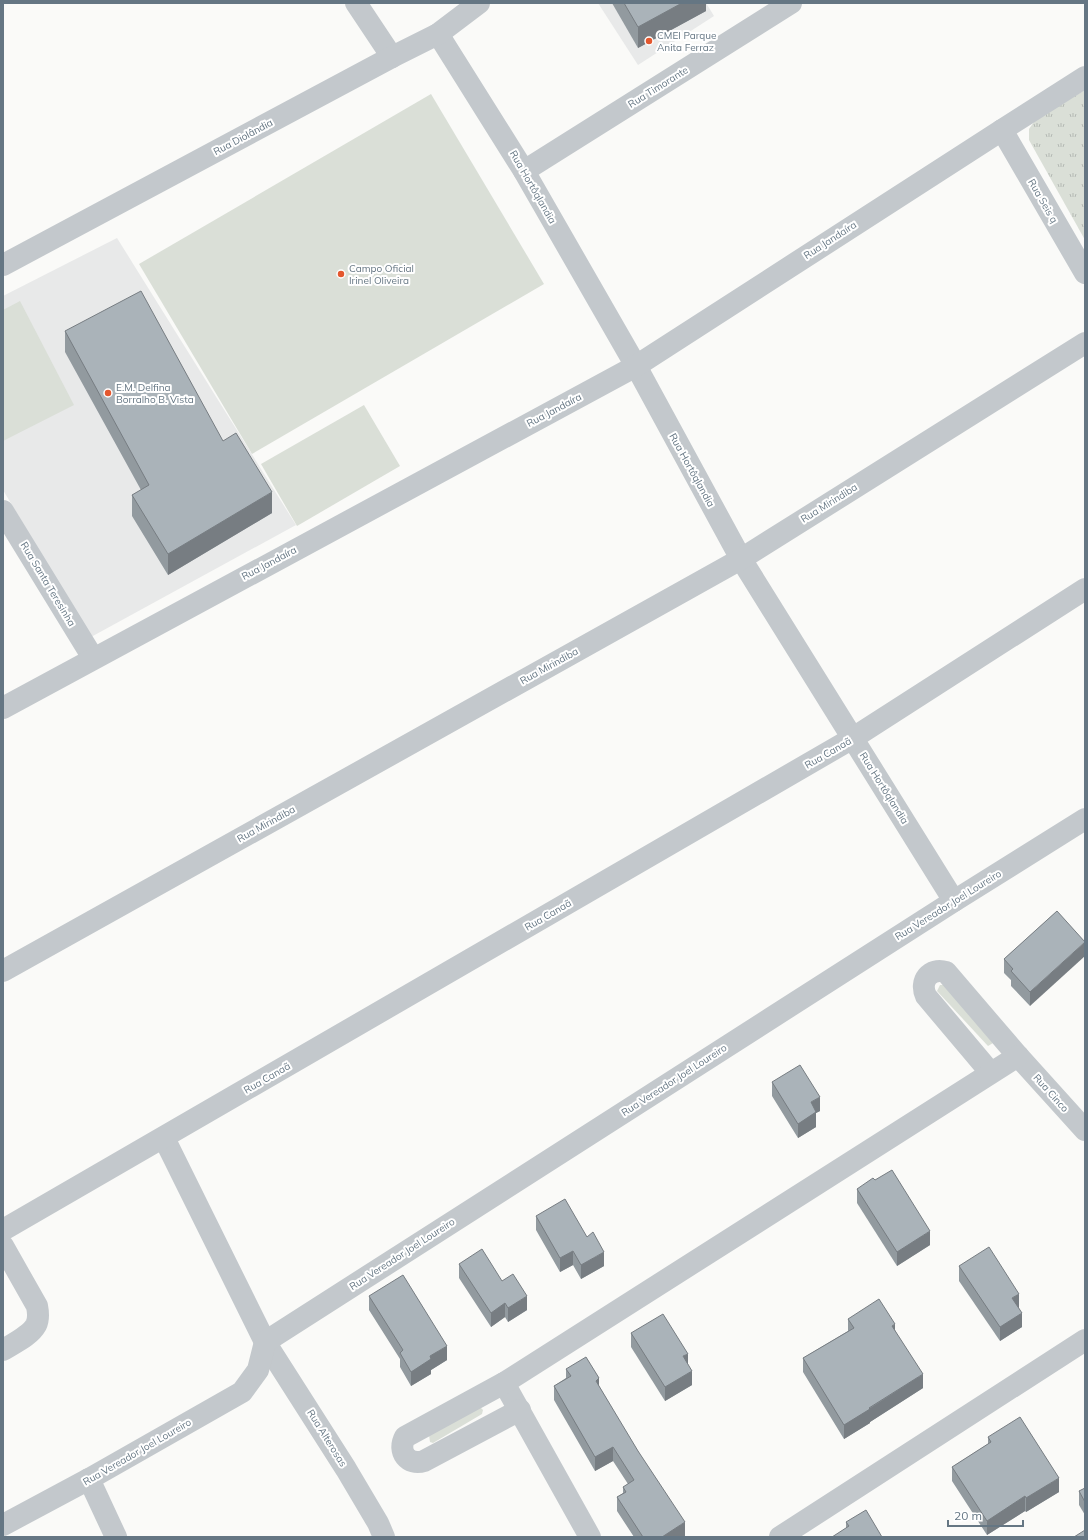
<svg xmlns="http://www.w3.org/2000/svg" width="1088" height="1540" font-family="Mulish,sans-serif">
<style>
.built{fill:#e8e9e9}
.green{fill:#dadfd7}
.park{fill:url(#park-tufts)}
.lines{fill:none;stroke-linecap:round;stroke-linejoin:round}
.minor{stroke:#c3c8cc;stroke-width:22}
.wall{fill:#929a9f}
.shaded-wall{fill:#777d82}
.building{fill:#aab3b9;stroke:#777d82}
.poi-dot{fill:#e4572e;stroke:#fff;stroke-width:1.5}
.labels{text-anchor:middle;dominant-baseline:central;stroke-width:4;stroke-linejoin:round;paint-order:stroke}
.poi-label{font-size:10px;fill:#657683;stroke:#fff;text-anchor:start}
.street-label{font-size:10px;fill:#657683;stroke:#fff}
</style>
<defs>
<pattern id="park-tufts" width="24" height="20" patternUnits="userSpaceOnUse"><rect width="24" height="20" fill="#dadfd7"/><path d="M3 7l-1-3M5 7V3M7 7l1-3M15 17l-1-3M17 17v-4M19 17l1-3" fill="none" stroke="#b4b9b4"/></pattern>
</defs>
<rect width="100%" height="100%" fill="#fafaf8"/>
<g class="built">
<polygon points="598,3 706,3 714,16 638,65"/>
<polygon points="117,238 296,525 91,637 3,490 3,296"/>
</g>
<g class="green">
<polygon points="431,94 544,284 252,454 139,264"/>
<polygon points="20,301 74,405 3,441 3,310"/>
<polygon points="364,405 400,466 297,526 261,464"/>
<polygon points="940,985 944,985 993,1043 988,1046 937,991"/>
<polygon points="480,1407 483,1410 482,1414 433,1443 430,1442 429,1435"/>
</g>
<polygon class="park" points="1085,90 1085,240 1029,140 1029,129 1036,119"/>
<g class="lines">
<g class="minor">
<polyline points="356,3 392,57"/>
<polyline points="438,34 524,171 636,366 741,559 954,901"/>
<polyline points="1002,130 1085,273"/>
<polyline points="524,171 791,3"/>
<polyline points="3,265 392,57 438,34 479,3"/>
<polyline points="3,511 93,658"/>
<polyline points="3,708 636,366 1002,130 1085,77"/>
<polyline points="3,971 741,559 1085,343"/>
<path d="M990,1072L926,996C919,981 930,967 946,972L1018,1056L1085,1130"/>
<polyline points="164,1138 265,1342 346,1469 378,1523 384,1537"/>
<polyline points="3,1230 853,738 1085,589"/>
<path d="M3,1246L37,1306C38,1311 39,1319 36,1325C30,1336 14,1343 3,1350"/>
<polyline points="504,1383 590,1537"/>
<path d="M520,1410L424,1461C408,1466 397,1452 405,1437L504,1383L1018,1056"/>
<polyline points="89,1479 116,1537"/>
<polyline points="3,1525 89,1479 242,1392 258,1370 265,1342 954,901 1085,819"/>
<polyline points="780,1537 1085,1340"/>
</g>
</g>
<g class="wall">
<polygon points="612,3 706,3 706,11 638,48"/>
<polygon points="65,331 223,441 272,513 168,575 132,516 132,495 141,490 65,352"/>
<polygon points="1057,911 1030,1006 1011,986 1011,980 1004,973 1004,959"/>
<polygon points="772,1082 820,1111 816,1113 816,1127 798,1138 772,1096"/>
<polygon points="875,1180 930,1245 897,1266 857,1203 857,1189"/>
<polygon points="536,1216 604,1266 581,1279 573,1265 560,1272 536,1230"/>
<polygon points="459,1264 502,1281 527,1310 508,1322 505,1317 491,1327 459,1278"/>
<polygon points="959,1266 1019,1308 1022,1327 1000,1341 959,1281"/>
<polygon points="369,1296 447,1360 431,1370 431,1374 411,1386 400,1367 400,1359 369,1310"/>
<polygon points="848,1319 895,1330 923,1388 870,1422 870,1423 844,1439 803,1372 803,1358 848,1331"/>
<polygon points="631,1333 688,1364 692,1385 665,1401 631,1347"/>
<polygon points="566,1369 599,1386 685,1536 684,1537 634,1537 617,1511 617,1497 623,1493 623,1487 628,1484 613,1461 595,1471 554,1400 554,1386 566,1378"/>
<polygon points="988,1437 1059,1492 1026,1512 1025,1511 987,1535 952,1481 952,1467 988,1444"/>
<polygon points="1085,1488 1085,1515 1079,1505 1079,1491"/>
<polygon points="846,1522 882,1537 846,1528"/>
</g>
<g class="shaded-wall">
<polygon points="682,3 706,3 706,11 638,48 638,27"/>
<polygon points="272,492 272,513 168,575 168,554"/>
<polygon points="1085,942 1085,956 1030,1006 1030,992"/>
<polygon points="820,1097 820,1111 816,1113 816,1127 798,1138 798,1124 811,1102"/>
<polygon points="930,1231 930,1245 897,1266 897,1252"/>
<polygon points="573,1251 573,1265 560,1272 560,1258"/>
<polygon points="604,1252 604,1266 581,1279 581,1265"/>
<polygon points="1019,1294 1019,1308 1012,1312 1012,1298"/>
<polygon points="527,1296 527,1310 508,1322 508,1308"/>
<polygon points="505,1303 505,1317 491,1327 491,1313"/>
<polygon points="1022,1313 1022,1327 1000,1341 1000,1327"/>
<polygon points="895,1324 895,1338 892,1326"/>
<polygon points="447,1346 447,1360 431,1370 431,1374 411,1386 411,1372 430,1356"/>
<polygon points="688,1354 688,1368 683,1356"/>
<polygon points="692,1371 692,1385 665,1401 665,1387"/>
<polygon points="923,1374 923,1388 870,1422 870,1423 844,1439 844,1425"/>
<polygon points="599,1378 599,1393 596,1381"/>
<polygon points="613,1447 613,1461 595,1471 595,1457"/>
<polygon points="1059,1478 1059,1492 1026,1512 1026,1498"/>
<polygon points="1025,1496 1025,1511 987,1535 987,1521"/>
<polygon points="685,1522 685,1536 684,1537 662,1537"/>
</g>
<g class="building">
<polygon points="624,3 682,3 638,27"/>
<polygon points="141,291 223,441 236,433 272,492 168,554 132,495 149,485 65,331"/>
<polygon points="1057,911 1085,942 1030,992 1011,971 1013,969 1004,959"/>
<polygon points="800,1065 820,1097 811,1102 816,1112 798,1124 772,1082"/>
<polygon points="892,1170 930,1231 897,1252 857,1189 873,1178 875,1180"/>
<polygon points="565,1199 587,1237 593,1232 604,1252 581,1265 573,1251 560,1258 536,1216"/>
<polygon points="989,1247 1019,1294 1012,1298 1022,1313 1000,1327 959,1266"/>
<polygon points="482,1249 502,1281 513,1274 527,1296 508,1308 505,1303 491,1313 459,1264"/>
<polygon points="403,1275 447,1346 430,1356 431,1359 411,1372 400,1353 403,1350 369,1296"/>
<polygon points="879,1299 895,1324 892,1326 923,1374 869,1408 870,1409 844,1425 803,1358 854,1328 848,1319"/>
<polygon points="663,1314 688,1354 683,1356 692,1371 665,1387 631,1333"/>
<polygon points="586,1357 599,1378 596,1381 638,1451 685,1522 662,1537 643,1537 617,1497 626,1492 623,1487 634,1480 613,1447 595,1457 554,1386 571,1376 566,1369"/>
<polygon points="1020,1417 1059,1478 1026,1498 1025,1496 987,1521 952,1467 991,1442 988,1437"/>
<polygon points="1085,1488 1085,1502 1079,1491"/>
<polygon points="866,1510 882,1537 832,1537 849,1526 846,1522"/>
<polygon points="1085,1530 1085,1537 1074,1537"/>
</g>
<g class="poi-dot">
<circle cx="649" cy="41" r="4"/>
<circle cx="341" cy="274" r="4"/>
<circle cx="108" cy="393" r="4"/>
</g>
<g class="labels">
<g class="poi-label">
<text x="657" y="35">CMEI Parque<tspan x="657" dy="12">Anita Ferraz</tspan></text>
<text x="349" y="268">Campo Oficial<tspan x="349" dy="12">Irinel Oliveira</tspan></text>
<text x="116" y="387">E.M. Delfina<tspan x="116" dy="12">Borralho B. Vista</tspan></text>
</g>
<g class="street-label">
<text transform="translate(658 87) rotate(-32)">Rua Timorante</text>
<text transform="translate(243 137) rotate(-28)">Rua Diolândia</text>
<text transform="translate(533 187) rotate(60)">Rua Hortôqlandia</text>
<text transform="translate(1043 201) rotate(60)">Rua Seis q</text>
<text transform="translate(830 240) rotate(-33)">Rua Jandaíra</text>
<text transform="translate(554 410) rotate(-28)">Rua Jandaíra</text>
<text transform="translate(692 470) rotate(61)">Rua Hortôqlandia</text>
<text transform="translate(829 503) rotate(-32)">Rua Mirindiba</text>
<text transform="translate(269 563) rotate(-28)">Rua Jandaíra</text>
<text transform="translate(48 584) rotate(59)">Rua Santa Teresinha</text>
<text transform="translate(549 666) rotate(-29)">Rua Mirindiba</text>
<text transform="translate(828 753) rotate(-30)">Rua Canaã</text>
<text transform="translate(884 788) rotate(58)">Rua Hortôqlandia</text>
<text transform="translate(266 824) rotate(-29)">Rua Mirindiba</text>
<text transform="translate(948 905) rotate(-32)">Rua Vereador Joel Loureiro</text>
<text transform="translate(548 915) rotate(-30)">Rua Canaã</text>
<text transform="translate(267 1078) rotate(-30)">Rua Canaã</text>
<text transform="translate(674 1080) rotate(-33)">Rua Vereador Joel Loureiro</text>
<text transform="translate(1051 1093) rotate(48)">Rua Cinco</text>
<text transform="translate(402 1254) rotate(-33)">Rua Vereador Joel Loureiro</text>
<text transform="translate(327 1438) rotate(58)">Rua Alterosas</text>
<text transform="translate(137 1452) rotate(-30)">Rua Vereador Joel Loureiro</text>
</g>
</g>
<rect width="1088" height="1540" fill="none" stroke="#657683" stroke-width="8"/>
<path d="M948 1520v6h75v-6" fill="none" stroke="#657683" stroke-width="2"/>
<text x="954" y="1520" font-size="12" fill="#657683" stroke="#ffffff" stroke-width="3" paint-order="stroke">20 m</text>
</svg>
